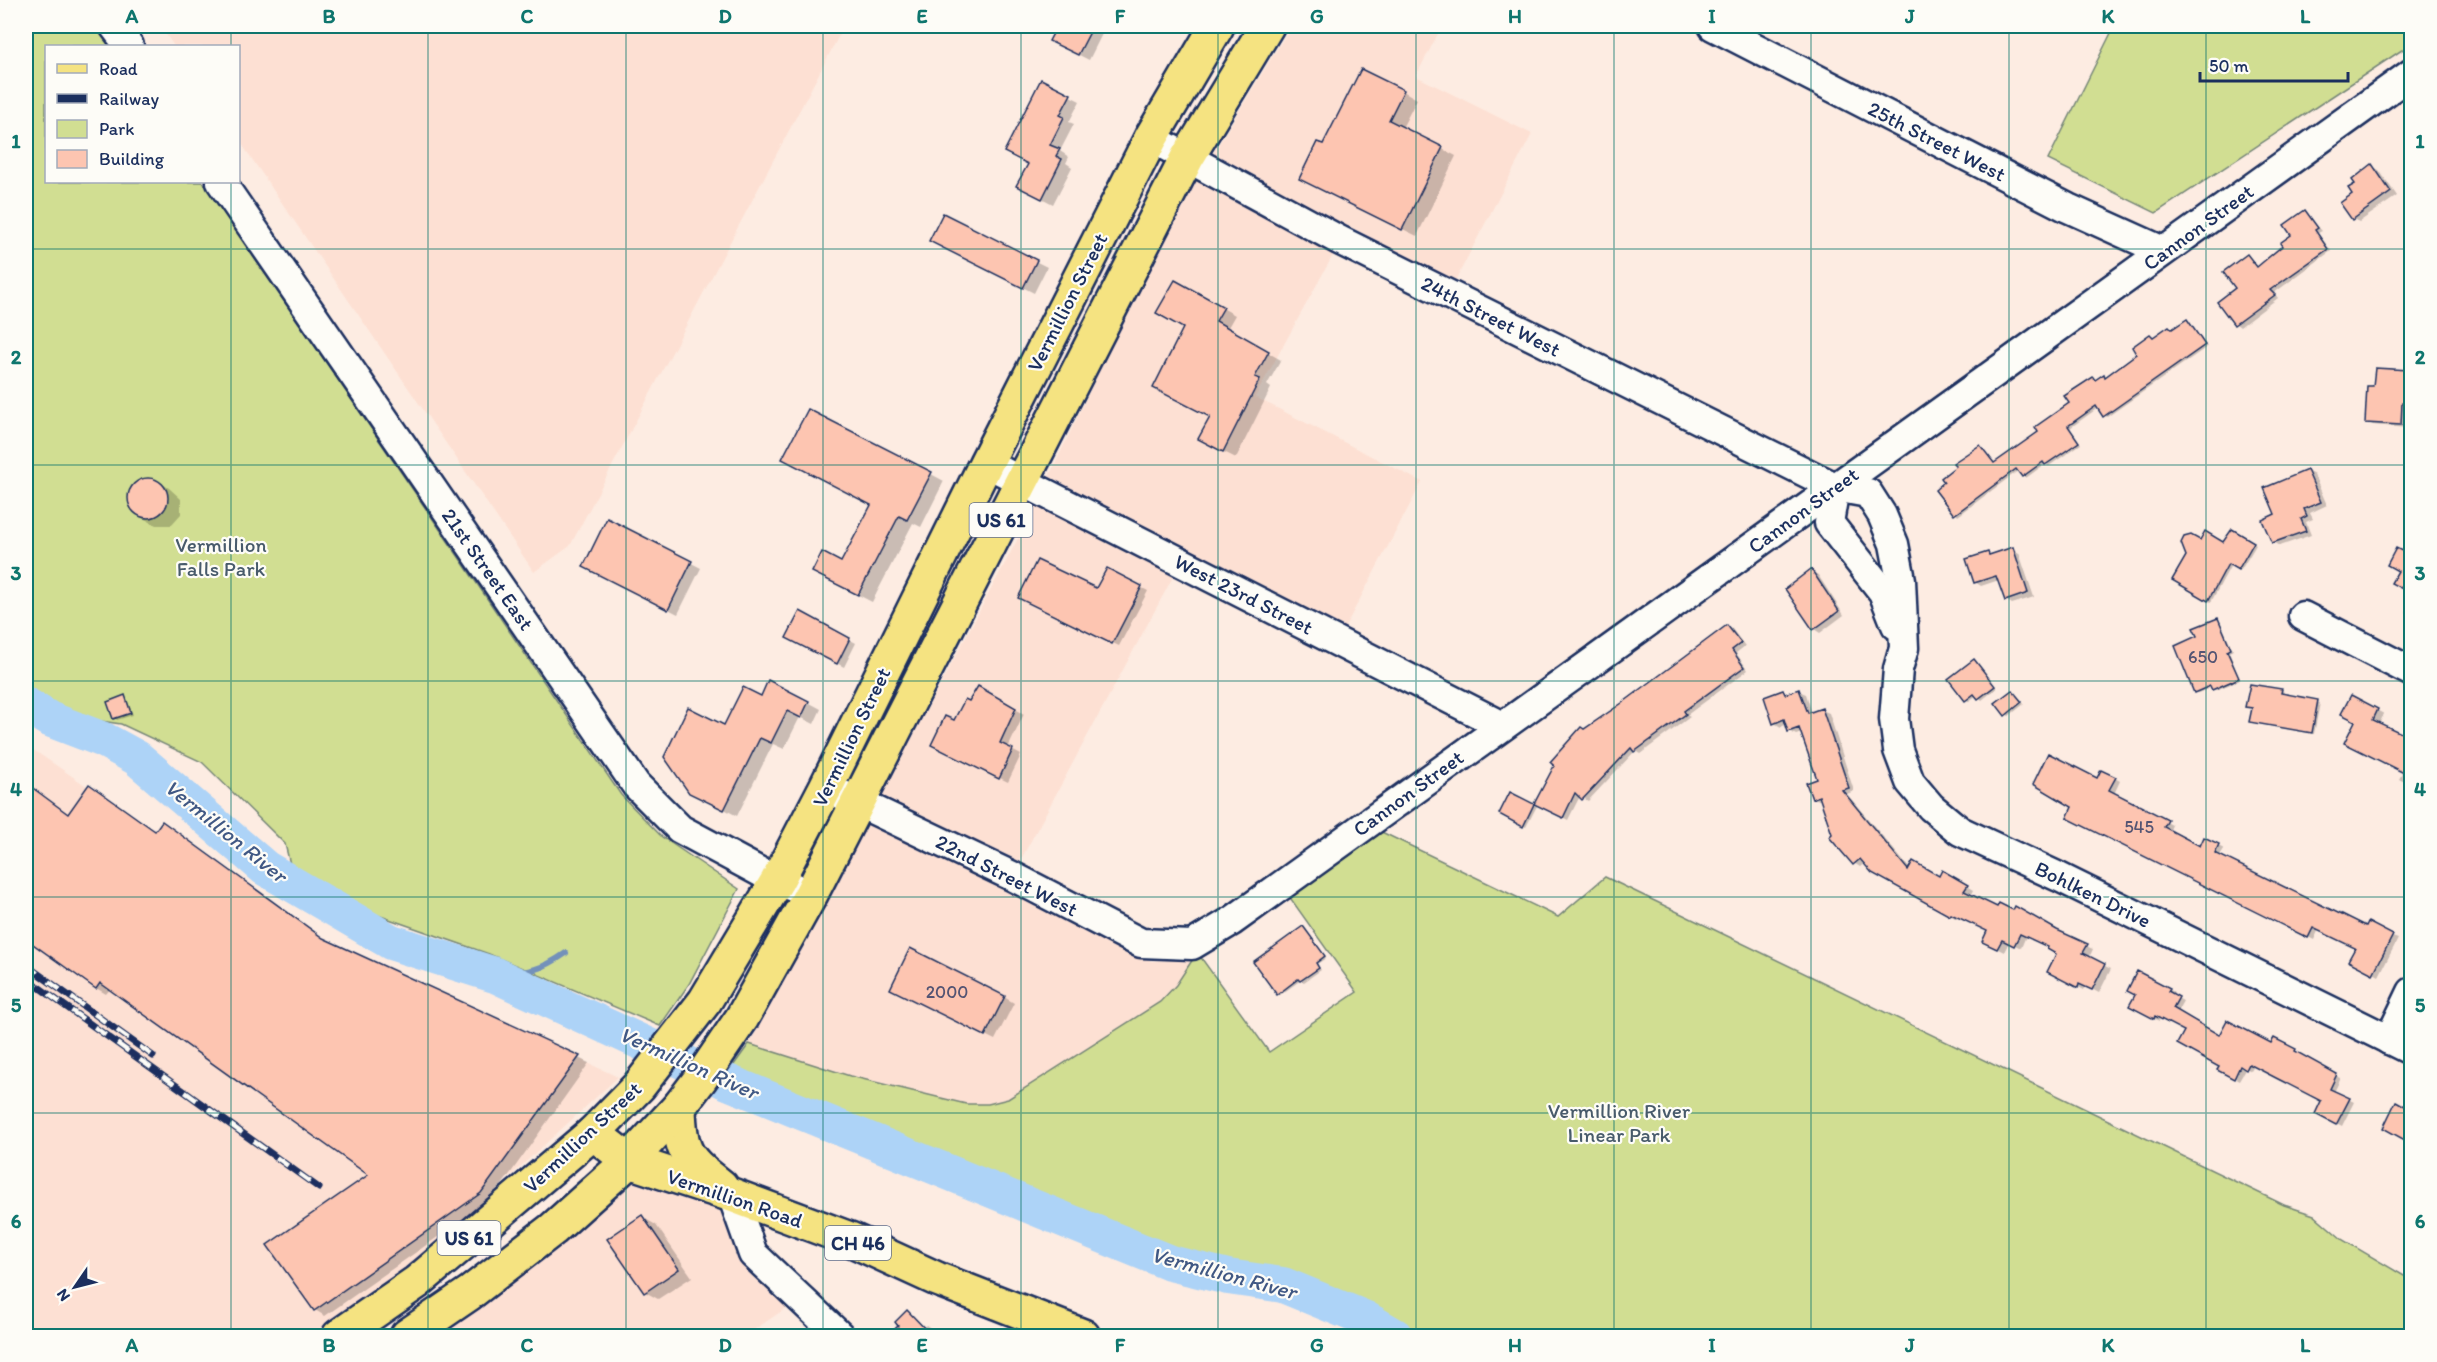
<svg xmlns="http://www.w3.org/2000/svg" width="2437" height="1362" font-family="Itim,sans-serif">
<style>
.built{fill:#fde0d3}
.green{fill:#d1de92;stroke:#768678;stroke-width:1.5}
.shadow{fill:#0003}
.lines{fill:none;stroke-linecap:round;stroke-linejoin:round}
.stream{stroke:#7391ba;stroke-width:6}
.river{stroke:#add3f7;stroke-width:36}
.building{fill:#fdc5b1;stroke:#1b2f5e;stroke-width:1.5}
.minor-casing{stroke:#1b2f5e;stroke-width:33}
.major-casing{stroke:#1b2f5e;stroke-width:38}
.highway-casing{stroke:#1b2f5e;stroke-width:38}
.minor{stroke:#fdfcf7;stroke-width:28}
.major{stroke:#f5e381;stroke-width:33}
.highway{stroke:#f5e381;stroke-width:33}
.rail-casing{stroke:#1b2f5e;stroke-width:7}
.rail{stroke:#fdfcf7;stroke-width:4.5;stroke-dasharray:14;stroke-linecap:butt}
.grid{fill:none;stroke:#0f766e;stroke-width:1.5;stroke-opacity:0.55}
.labels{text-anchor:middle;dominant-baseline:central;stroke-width:4.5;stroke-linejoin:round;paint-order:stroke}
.number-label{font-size:18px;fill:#545473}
.shield{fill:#fdfcf7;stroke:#5f6c8c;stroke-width:1.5}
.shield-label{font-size:20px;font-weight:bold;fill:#1b2f5e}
.street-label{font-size:21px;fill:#1b2f5e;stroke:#fdfcf7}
.park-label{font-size:21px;fill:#485b6b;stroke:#fdfcf7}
.water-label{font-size:22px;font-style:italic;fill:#405884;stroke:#fdfcf7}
.neatline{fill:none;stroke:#0f766e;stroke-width:2}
.grid-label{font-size:20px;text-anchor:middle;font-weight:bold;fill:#0f766e}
</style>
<rect width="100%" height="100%" fill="#fdece2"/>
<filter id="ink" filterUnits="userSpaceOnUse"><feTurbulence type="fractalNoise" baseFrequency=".0167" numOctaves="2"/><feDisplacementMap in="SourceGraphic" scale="12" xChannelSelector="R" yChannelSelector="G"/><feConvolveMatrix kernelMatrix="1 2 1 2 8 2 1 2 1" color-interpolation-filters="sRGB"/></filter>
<g filter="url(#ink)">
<g class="built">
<polygon points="160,26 844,26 570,546 534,572 239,140 238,46 174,46"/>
<polygon points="1291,26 1442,26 1416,76 1532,134 1454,283 1349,226 1255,397 1422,482 1344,629 1188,549 1012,876 1002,889 1151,961 1194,959 1176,985 1160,1002 1023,1091 1008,1099 988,1104 966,1104 850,1076 749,1044 1030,516 1184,194 1209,160"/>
<polygon points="26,745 153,831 161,822 327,942 618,1077 415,1264 311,1336 26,1336"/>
<polygon points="629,1161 732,1195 753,1254 801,1298 745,1336 407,1336"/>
</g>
<g class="green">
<polygon points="26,26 96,26 111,46 46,46 46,182 203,182 621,795 662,837 739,889 689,984 660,1026 489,954 369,912 291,868 285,844 202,762 121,724 60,715 26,697"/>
<polygon points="2106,26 2411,26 2411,44 2156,213 2048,160 2113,29"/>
<polygon points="1365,824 1558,917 1605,877 2284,1205 2314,1215 2343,1240 2411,1280 2411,1336 1395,1336 1366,1319 1283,1285 1228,1277 1170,1263 723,1080 749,1044 850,1076 966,1104 988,1104 1008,1099 1160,1002 1176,985 1193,959 1192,945 1269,1052 1357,992 1281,885"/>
</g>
<g class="shadow">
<polygon points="1058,26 1106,26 1089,60 1051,41"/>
<polygon points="1379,26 1391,26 1389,30"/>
<polygon points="1403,91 1417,99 1402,128 1456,156 1417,236 1315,186"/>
<polygon points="1070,96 1080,101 1069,122 1074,124 1060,151 1069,157 1066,163 1072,167 1053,204 1018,186"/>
<polygon points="2372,166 2379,170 2397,196 2359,222 2353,219 2357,184"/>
<polygon points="2305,212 2322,231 2318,233 2331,251 2274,293 2278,298 2240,327 2236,324 2219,302 2237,289 2247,256 2259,268 2284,247"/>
<polygon points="943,215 1047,267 1034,293 941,246"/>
<polygon points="1175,282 1235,315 1227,329 1281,360 1267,385 1271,388 1236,458 1212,446 1211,417 1185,327"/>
<polygon points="2187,321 2207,347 2107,417 2098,408 2070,428 2081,444 2049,466 2045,464 2026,478 2019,470 1958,516 1937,490 1981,447 1995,464 2040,432 2071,404 2093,379 2097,381 2104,376 2107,378 2138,354 2153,337 2170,327 2172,329"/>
<polygon points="2409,372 2412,373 2412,406 2408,406 2407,428 2373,425 2367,422 2375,388"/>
<polygon points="2307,471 2314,475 2327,505 2310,513 2313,519 2306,522 2311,535 2280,546 2274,542 2277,515"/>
<polygon points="931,474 944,481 921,527 913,523 872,602 827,579 842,564 872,505"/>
<polygon points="140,480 155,480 169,488 181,499 181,514 171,525 156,525 141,517 130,506 130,491"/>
<polygon points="608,520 701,568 678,614 595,572"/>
<polygon points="2233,531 2256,545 2241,570 2231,565 2211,602 2174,580 2200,542 2224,544"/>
<polygon points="2013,549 2019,553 2034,597 2012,604 2006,600 1999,580 1981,586 1975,582 1988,554 1992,556"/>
<polygon points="1108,570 1148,591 1119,646 1027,601 1097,590"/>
<polygon points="1811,571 1818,575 1844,615 1820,633 1814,629"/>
<polygon points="2412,601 2412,615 2406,612"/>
<polygon points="800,613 856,643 844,667 794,641"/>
<polygon points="2218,619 2220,621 2233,650 2229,652 2240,680 2216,690 2212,687 2198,693 2196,692 2199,637"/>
<polygon points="1727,626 1732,629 1745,646 1736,653 1748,670 1687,715 1690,717 1640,754 1635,751 1588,801 1580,796 1568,820 1538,804 1526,827 1501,814 1511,794 1535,806 1556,766 1585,730"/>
<polygon points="1974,661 1997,688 1982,700 1977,695 1969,701 1966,700"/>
<polygon points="978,688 1024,714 1008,748 1021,755 1008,782 941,749"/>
<polygon points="2281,690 2284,692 2283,695 2320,703 2314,734 2254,723 2254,708 2247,706"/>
<polygon points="1799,691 1806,694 1812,713 1822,710 1829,713 1854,791 1847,794 1910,869 1939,878 1943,872 1973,890 1970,896 2093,949 2089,958 2111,969 2099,993 2086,986 2084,990 2049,971 2058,954 2049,947 2026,936 2021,948 2009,942 2004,952 1990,945 1988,931 1958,916 1957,919 1873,872 1865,863 1860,867 1854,863 1822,801 1813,798 1819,780 1802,733 1796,735 1789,731 1787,724 1781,727 1774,723 1783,692 1788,694"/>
<polygon points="2013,691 2024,704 2009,716 2006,714"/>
<polygon points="125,697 127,699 133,715 117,720 115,718"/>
<polygon points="2352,697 2384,714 2379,724 2412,752 2412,786 2399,779 2403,772 2357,721"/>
<polygon points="761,698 808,702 821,709 814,724 800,717 784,749 773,744 737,816 700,796 724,727"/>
<polygon points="2115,778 2120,781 2114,794 2172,825 2169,832 2200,848 2205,839 2224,849 2219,857 2367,928 2398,939 2379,976 2350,960 2356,948 2319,929 2314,940 2074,820 2098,780"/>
<polygon points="90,786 156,832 172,829 329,942 589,1063 492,1199 325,1316 315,1310 270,1246 370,1175 111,988 106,994 96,988 26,937 26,794 30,788 69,815"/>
<polygon points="1303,927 1326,958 1317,964 1321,970 1304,982 1301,980 1280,995 1278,994"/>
<polygon points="2138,973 2174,992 2172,995 2183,1001 2177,1012 2219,1037 2272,1045 2341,1078 2334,1092 2354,1102 2342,1126 2317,1113 2323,1101 2254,1066 2251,1071 2246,1068 2239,1080 2219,1070 2221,1066 2186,1031 2160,1018 2159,1021 2131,1006 2136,995"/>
<polygon points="902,994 1004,997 1014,1003 995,1040"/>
<polygon points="642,1217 656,1225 692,1277 658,1299 645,1292"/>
<polygon points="907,1312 924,1327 926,1325 932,1329 940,1336 894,1336 892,1334 900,1326"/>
</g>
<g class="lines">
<path class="stream" d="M495,975C527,972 539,972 566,953"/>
<polyline class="river" points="26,705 49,719 104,740 137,758 265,868 391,942 495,975 723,1080 1170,1263 1228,1277 1283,1285 1366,1319 1395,1336"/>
</g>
<g class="building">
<polygon points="1057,26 1093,26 1078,55 1049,41"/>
<polygon points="1361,69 1404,90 1389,120 1443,147 1402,230 1299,179 1317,142 1323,144"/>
<polygon points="1041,79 1071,94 1060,115 1064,117 1050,145 1060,149 1056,156 1062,159 1042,199 1016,186 1028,164 1004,152"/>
<polygon points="2372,164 2391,192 2352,220 2340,203 2352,194 2348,188 2355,184 2352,180"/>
<polygon points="2305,210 2318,228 2315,230 2328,249 2270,290 2275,295 2234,325 2217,302 2235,288 2223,272 2247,254 2257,267 2282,246 2280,243 2291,235 2284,225"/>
<polygon points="943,213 1037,260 1023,288 929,241"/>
<polygon points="1175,280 1224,307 1216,321 1269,351 1255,377 1260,379 1223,452 1198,439 1210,417 1153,388 1183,328 1156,313"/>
<polygon points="2187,319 2205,345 2103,417 2096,406 2068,426 2079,442 2045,465 2043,462 2022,477 2016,469 1954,515 1935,490 1944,482 1941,478 1956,466 1953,463 1980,445 1994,463 2038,432 2035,427 2069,403 2064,396 2093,377 2095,380 2104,374 2105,377 2136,354 2132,347 2150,334 2153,337 2169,326 2172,329"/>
<polygon points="2375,368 2409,370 2407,403 2402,403 2401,425 2365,423 2367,386 2373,386"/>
<polygon points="808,409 932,472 907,520 899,516 858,595 812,572 822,552 841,562 871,505 782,459"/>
<polygon points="2307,470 2321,502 2304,509 2307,516 2301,519 2306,531 2272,543 2262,520 2275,514 2264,488"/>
<circle cx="148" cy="498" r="20"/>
<polygon points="607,518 692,561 668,610 583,567"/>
<polygon points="2232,529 2254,542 2238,570 2228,564 2208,601 2172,580 2186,556 2181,543 2184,537 2191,535 2200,540 2205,531 2223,542"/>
<polygon points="2013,547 2028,593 2005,601 1996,576 1974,583 1966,559 1988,552 1989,555"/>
<polygon points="2412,547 2412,594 2391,583 2398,571 2387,565 2396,548 2408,554"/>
<polygon points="1037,560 1096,588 1107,568 1142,586 1112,644 1018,598"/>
<polygon points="1811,569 1839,611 1813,630 1785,589"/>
<polygon points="800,611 850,638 837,664 786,638"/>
<polygon points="2218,618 2231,649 2227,651 2239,678 2212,690 2210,686 2194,693 2175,646 2197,636 2193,628"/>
<polygon points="1727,625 1741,643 1732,650 1744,667 1684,711 1686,714 1634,752 1631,748 1582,800 1575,793 1563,818 1534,804 1554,766 1550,762 1581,727 1584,729 1625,701"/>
<polygon points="1974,659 1995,686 1978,699 1974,694 1965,701 1948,679"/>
<polygon points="768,680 809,701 801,718 787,711 771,743 760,738 724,810 689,793 664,757 688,707 724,725 743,687 761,696"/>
<polygon points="2250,684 2282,689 2281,693 2318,700 2312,733 2249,722 2252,708 2245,707"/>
<polygon points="978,686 1016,708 1000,743 1013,749 999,779 931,745 945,716 954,720 965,699 969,701"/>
<polygon points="1799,689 1808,713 1822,708 1849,788 1842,790 1908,870 1913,861 1939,876 1942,870 1968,885 1964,891 1997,907 1999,903 2013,910 2015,906 2057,930 2088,944 2083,953 2105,964 2092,990 2079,984 2078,988 2047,972 2056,954 2047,949 2048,947 2020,934 2014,946 2002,940 1997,949 1982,942 1987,931 1951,914 1950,916 1872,873 1860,859 1853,865 1829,837 1832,834 1819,796 1812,799 1806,783 1817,779 1799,728 1788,732 1784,719 1773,724 1764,697 1783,690 1785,694"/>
<polygon points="2012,690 2022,702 2005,716 1995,703"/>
<polygon points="125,695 131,713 113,719 107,702"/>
<polygon points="2351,695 2378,709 2373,720 2412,738 2412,777 2344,743 2355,721 2341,714"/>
<polygon points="2048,753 2097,778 2101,770 2116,777 2109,790 2168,820 2164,827 2200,846 2204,837 2219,844 2215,853 2342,915 2342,914 2366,926 2368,922 2393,935 2373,974 2348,961 2355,948 2313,928 2308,938 2067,818 2072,807 2033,784"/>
<polygon points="26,783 68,814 89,784 155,831 162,821 323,938 580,1056 481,1193 314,1311 267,1245 368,1175 100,983 96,989 26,939"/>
<polygon points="1510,792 1534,804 1523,827 1499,814"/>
<polygon points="1303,926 1325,956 1316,963 1319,968 1300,981 1298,979 1277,995 1253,962"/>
<polygon points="910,948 1005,996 985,1036 890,989"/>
<polygon points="2137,971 2170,988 2168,991 2179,997 2173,1008 2219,1035 2227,1020 2271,1043 2274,1038 2296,1049 2295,1051 2337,1074 2330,1089 2350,1098 2336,1125 2315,1114 2321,1101 2278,1079 2249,1064 2246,1070 2240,1066 2234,1079 2217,1070 2219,1067 2177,1044 2184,1031 2155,1016 2154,1019 2129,1006 2135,995 2127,991"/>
<polygon points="2396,1101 2412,1110 2412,1144 2383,1128"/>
<polygon points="642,1215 679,1269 644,1293 607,1239"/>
<polygon points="907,1310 932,1336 887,1336 898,1326 895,1322"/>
</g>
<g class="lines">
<g class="minor-casing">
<g id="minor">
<polyline points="114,26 129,46"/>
<polyline points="1713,26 2068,208 2163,251"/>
<polyline points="1151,138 1339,240 1835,487 1868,493 1882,515 1894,544 1901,580 1904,648 1898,669 1894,719 1898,750 1910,782 1931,807 1960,831 2059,877 2412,1051"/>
<polyline points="221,182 636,785 680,829 777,881 811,894"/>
<polyline points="986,463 1501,725"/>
<polyline points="1835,487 1829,523 1883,592 1896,625"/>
<polyline points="2303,616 2412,672"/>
<polyline points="826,787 1012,876 1141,943 1192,945 1232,921 2412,73"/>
<polyline points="2389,1040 2412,992"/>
<polyline points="732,1195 753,1254 840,1336"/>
</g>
</g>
<g class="major-casing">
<g id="major">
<path d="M679,1107C680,1153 686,1159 721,1186"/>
<polyline points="593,1133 629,1161 732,1195 850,1239 937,1279 1083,1336"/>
</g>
</g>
<g class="highway-casing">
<g id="highway">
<polyline points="339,1336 417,1282 593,1133 639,1086 705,1001 777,881 826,787 986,463 1151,138 1217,26"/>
<polyline points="407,1336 470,1293 553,1229 629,1161 679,1107 701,1078 742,1018 811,894 1187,158 1267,26"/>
</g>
</g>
<use href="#minor" class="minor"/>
<use href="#major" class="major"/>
<use href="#highway" class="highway"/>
<g class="rail-casing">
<g id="rail">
<polyline points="26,965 153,1056"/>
<polyline points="26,978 319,1188"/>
</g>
</g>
<use href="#rail" class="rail"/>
</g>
</g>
<path class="grid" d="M231,26V46M428,26V1336M626,26V1336M823,26V1336M1021,26V1336M1218,26V1336M1416,26V1336M1614,26V1336M1811,26V1336M2009,26V1336M2206,26V1336M231,182V1336M26,249H2412M26,465H2412M26,681H2412M26,897H2412M26,1113H2412"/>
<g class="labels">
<g class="number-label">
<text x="2203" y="657">650</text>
<text x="2139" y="827">545</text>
<text x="947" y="992">2000</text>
</g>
<g class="shield">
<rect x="969.5" y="503" width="63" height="34" rx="4.5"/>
<rect x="437.5" y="1221" width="63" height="34" rx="4.5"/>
<rect x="825" y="1226" width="66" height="34" rx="4.5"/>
</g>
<g class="shield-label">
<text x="1001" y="520">US 61</text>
<text x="469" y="1238">US 61</text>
<text x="858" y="1243">CH 46</text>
</g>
<g class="street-label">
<text transform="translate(1937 141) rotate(27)">25th Street West</text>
<text transform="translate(2198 227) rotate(-36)">Cannon Street</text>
<text transform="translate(1067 302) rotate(-63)">Vermillion Street</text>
<text transform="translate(1491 316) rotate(27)">24th Street West</text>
<text transform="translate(1803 510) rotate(-36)">Cannon Street</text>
<text transform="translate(488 569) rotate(55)">21st Street East</text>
<text transform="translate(1244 594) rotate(27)">West 23rd Street</text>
<text transform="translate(851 737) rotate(-64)">Vermillion Street</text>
<text transform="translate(1408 793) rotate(-36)">Cannon Street</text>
<text transform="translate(1007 875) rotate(27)">22nd Street West</text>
<text transform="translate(2093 894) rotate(26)">Bohlken Drive</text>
<text transform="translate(582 1137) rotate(-43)">Vermillion Street</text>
<text transform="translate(735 1198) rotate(19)">Vermillion Road</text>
</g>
<g class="park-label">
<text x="221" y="544">Vermillion<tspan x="221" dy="24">Falls Park</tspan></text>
<text x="1619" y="1110">Vermillion River<tspan x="1619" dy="24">Linear Park</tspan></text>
</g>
<g class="water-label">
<text transform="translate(226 831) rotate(39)">Vermillion River</text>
<text transform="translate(689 1063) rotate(24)">Vermillion River</text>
<text transform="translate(1224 1273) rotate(15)">Vermillion River</text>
</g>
</g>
<rect width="2437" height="1362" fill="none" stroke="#fdfcf7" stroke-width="66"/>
<rect x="45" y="45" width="195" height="138" fill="#fdfcf7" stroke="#a3aaba" stroke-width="1.5"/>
<rect x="57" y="64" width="30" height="9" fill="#f5e381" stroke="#a3aaba" stroke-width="1.5"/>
<text x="99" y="75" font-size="18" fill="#1b2f5e">Road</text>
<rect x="57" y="94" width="30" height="9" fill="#1b2f5e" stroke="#a3aaba" stroke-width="1.5"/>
<text x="99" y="105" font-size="18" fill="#1b2f5e">Railway</text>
<rect x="57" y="120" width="30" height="18" fill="#d1de92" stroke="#a3aaba" stroke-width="1.5"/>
<text x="99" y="135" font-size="18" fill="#1b2f5e">Park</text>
<rect x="57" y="150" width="30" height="18" fill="#fdc5b1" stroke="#a3aaba" stroke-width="1.5"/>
<text x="99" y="165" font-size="18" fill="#1b2f5e">Building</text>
<g transform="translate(75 1287) rotate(235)" stroke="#fdfcf7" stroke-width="4.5" paint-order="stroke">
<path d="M0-4.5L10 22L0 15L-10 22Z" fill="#1b2f5e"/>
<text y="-9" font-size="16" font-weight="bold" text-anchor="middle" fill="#1b2f5e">N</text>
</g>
<path d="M2200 72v9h148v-9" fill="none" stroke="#1b2f5e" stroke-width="3"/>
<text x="2209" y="72" font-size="18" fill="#1b2f5e" stroke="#fdfcf7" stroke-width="4.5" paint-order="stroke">50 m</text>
<rect x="33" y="33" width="2371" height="1296" class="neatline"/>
<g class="grid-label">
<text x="132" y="23">A</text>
<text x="329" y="23">B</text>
<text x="527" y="23">C</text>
<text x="725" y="23">D</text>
<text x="922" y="23">E</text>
<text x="1120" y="23">F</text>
<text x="1317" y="23">G</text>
<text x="1515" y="23">H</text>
<text x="1712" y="23">I</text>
<text x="1910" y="23">J</text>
<text x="2108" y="23">K</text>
<text x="2305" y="23">L</text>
<text x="16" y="148">1</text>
<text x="2420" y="148">1</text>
<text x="16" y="364">2</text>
<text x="2420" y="364">2</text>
<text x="16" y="580">3</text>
<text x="2420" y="580">3</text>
<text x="16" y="796">4</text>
<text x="2420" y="796">4</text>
<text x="16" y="1012">5</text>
<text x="2420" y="1012">5</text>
<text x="16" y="1228">6</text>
<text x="2420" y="1228">6</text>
<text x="132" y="1352">A</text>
<text x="329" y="1352">B</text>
<text x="527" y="1352">C</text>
<text x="725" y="1352">D</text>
<text x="922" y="1352">E</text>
<text x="1120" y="1352">F</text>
<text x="1317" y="1352">G</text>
<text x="1515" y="1352">H</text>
<text x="1712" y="1352">I</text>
<text x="1910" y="1352">J</text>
<text x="2108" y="1352">K</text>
<text x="2305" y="1352">L</text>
</g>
</svg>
